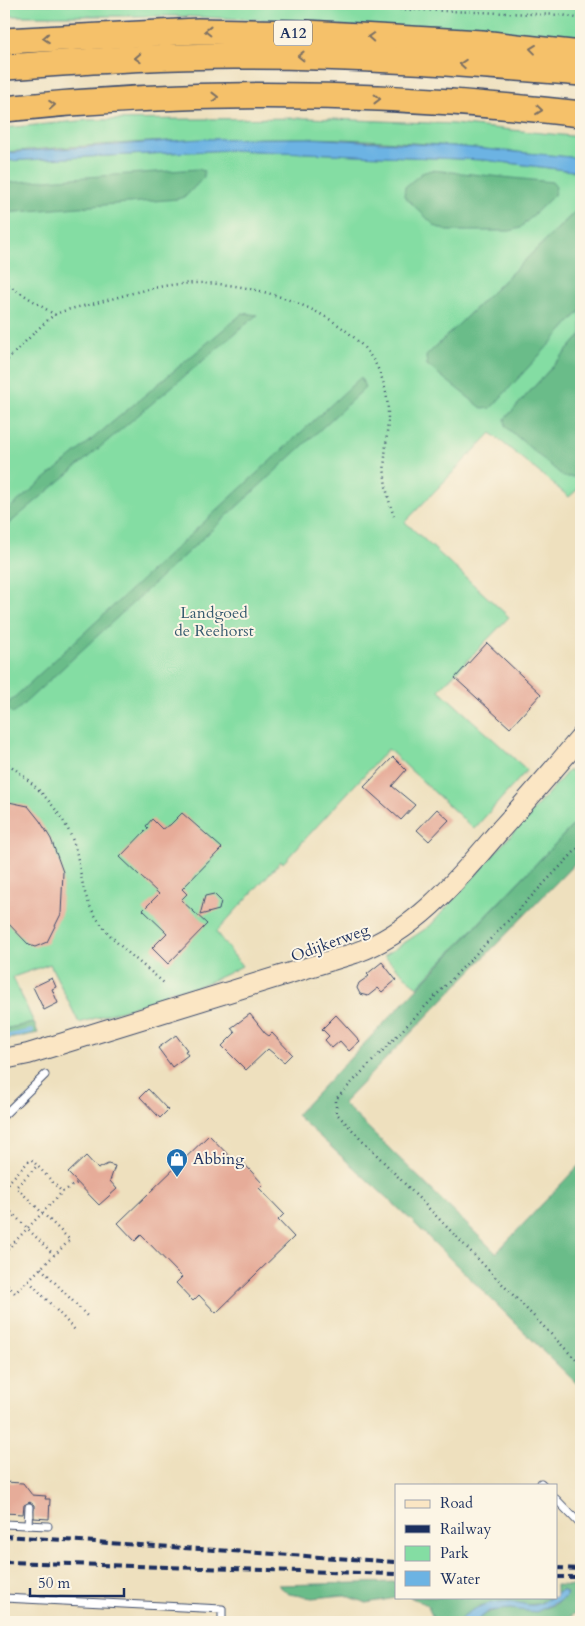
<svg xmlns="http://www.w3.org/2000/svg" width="585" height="1626" font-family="Cardo,serif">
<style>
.green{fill:#84dda3;stroke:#508680}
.forest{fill:#6bbc89;stroke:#437674}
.water{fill:#6cb3e3;stroke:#4471a0}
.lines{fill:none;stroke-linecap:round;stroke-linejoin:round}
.stream{stroke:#6cb3e3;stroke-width:4}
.building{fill:#e6ac99}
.lane-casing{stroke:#3b4a6c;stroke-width:9}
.secondary-casing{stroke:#3b4a6c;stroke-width:22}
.highway-casing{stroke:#3b4a6c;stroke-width:28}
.path{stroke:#3b4a6c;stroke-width:2.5;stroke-dasharray:1 4;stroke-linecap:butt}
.lane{stroke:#fff;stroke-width:7}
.secondary{stroke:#fbe6c4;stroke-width:20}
.highway{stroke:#f5c16b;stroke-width:25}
.rail{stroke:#1b2f5e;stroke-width:4;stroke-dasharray:8 4;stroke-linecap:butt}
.oneway{stroke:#7d7164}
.labels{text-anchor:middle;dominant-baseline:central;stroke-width:4;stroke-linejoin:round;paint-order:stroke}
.shield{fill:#fcf5e5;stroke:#5e6a86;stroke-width:1}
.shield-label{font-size:15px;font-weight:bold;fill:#1b2f5e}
.park-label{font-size:16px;fill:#355a6f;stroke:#fcf5e5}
.street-label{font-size:16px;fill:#1b2f5e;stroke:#fcf5e5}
.poi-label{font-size:16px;fill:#1b2f5e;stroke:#fcf5e5;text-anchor:start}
</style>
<rect width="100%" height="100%" fill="#fcf5e5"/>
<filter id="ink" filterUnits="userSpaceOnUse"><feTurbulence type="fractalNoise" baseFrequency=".02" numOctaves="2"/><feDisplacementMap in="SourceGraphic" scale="10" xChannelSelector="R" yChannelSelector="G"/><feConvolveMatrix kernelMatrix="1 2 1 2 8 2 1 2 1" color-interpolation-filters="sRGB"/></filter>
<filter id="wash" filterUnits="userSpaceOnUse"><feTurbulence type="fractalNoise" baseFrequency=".0096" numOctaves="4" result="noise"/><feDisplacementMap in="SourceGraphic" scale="20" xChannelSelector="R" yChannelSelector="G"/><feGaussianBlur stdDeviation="1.12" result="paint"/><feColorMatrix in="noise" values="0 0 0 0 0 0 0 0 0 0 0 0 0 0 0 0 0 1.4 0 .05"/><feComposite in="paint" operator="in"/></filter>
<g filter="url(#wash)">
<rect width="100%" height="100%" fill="#eee0be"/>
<g class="green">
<polygon points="4,4 571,4 581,5 581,45 269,20 175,16 4,16"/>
<path d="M308,118L453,124L581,137V158C490,150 398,139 306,138C205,137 104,144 4,152V128L90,120Z"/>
<path d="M230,150L485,160L581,172V206L426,356L490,408L581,310V335L505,419L573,477L581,471V486L569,497L491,433L405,522L509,617L439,690L527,770L474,829L388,749L283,863L281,861L216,932L242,966C227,974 200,988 183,989C177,990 175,989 168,991L169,996L79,1023L50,964L13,977L34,1023L4,1029V161Z"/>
<polygon points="569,770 581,781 581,817 417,987 384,956 430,926"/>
</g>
<g class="forest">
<polygon points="198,169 204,171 204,177 186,196 178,199 4,213 4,183"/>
<polygon points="431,170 552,182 556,187 554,195 520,228 510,231 447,231 435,226 404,196 405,187 422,173"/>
<polygon points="581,206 581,310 491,408 483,409 427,365 426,356"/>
<polygon points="243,313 257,315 4,528 4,513"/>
<polygon points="581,335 581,471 573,477 564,477 506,427 505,419"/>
<polygon points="361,377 365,388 13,714 5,706"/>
<polygon points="581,817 581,857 343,1103 496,1253 581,1163 581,1388 410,1219 296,1115"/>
<polygon points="34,1023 38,1033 4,1040 4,1029"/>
<polygon points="396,1582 396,1597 402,1597 366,1603 345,1595 312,1598 289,1594 278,1585"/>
<path d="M556,1585L581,1586V1609L563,1622H475C504,1593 535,1626 566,1596V1592L562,1590L556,1594Z"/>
<polygon points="410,1597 551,1597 538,1604 526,1605 510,1601 480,1606 458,1622 435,1622 427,1605"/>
</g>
<g class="water">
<polygon points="308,138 451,146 581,158 581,172 485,160 230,150 4,161 4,153 200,139"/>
<path d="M562,1590L567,1593L565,1598L536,1612L510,1609L489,1611L475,1622H458C471,1607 492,1600 511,1602C519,1602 526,1606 535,1605C543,1604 548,1597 556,1597V1594Z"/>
</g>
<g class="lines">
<polyline class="stream" points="4,1037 32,1031"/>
</g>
<g id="blocks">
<g class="building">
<polygon points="487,643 541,694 510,728 455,678"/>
<polygon points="393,757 406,770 392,786 415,805 401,820 364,787"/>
<polygon points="4,801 28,806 40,821 51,839 63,872 61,914 47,942 35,947 29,945 4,919"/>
<polygon points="437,809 449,820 429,841 417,830"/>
<polygon points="182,813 222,848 182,889 187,894 181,900 207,924 168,964 152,948 167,933 143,910 159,894 120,857 148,828 146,826 152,819 162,829 170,825"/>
<polygon points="214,894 221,901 219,910 200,915 205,896"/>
<polygon points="382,962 396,980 382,992 378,988 368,996 360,994 357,988 359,983 369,976 367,974"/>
<polygon points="52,978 56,987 52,989 58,1003 44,1010 33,987"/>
<polygon points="250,1014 265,1033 269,1036 272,1033 292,1054 284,1062 268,1049 246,1070 222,1046 235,1033 231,1028"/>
<polygon points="336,1015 360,1041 349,1051 340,1041 332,1048 325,1040 329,1036 322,1029"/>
<polygon points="176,1035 187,1050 185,1051 188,1055 172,1067 158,1048"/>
<polygon points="148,1089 168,1110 160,1118 140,1097"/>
<polygon points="209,1135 234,1161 238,1157 263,1184 259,1188 284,1214 278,1220 294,1237 216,1313 199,1295 193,1301 176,1283 182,1277 141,1235 135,1241 118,1223"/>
<polygon points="86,1156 98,1169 108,1164 115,1166 110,1181 117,1189 99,1205 68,1173"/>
<polygon points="4,1482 23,1483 32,1495 46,1496 45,1499 50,1499 49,1519 34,1518 34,1505 30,1502 24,1505 23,1514 4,1513"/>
</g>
</g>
</g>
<g filter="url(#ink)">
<use href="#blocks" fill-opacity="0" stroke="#3b4a6c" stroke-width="1"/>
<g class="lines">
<g class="lane-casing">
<g id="lane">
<polyline points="4,1115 45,1075"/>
<polyline points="541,1483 543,1485"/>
<polyline points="556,1499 581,1525"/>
<polyline points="4,1524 48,1526"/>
<polyline points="28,1525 29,1507"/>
<polyline points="4,1598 222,1609 222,1622"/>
</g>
</g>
<g class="secondary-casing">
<path id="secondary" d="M4,1059L28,1054L355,953C417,931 459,878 501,829C528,799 555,768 581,737"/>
</g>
<g class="highway-casing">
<g id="highway">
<polyline points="4,41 198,31 307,33 482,43 581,54"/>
<path d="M4,67C80,62 157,56 234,56C350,55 466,64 581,73"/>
<path d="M4,109C195,89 391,92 581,114"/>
</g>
</g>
<g class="path">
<polyline points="340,4 390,9 562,15 581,19"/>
<polyline points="4,282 55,315"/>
<path d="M4,363C15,353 45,320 56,314C69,308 86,306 100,302C127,295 153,286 181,284C244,277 352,309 379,371C393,403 387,425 385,457C383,477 387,497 394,516"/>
<path d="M4,761C34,782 67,814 76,851C81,871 82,892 92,910C108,940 139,961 164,983"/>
<polyline points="581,845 336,1099 336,1113 581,1365"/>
<polyline points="4,1187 31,1159 62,1192"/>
<polyline points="4,1205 54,1255"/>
<polyline points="4,1227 4,1231"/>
<polyline points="4,1253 62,1192 77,1183"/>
<polyline points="41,1268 89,1318"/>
<polyline points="4,1281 15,1293 70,1240 16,1187 37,1166"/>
<polyline points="29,1281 76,1331"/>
</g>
<use href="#lane" class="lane"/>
<use href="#secondary" class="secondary"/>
<use href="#highway" class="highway"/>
<g class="rail">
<polyline points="4,1536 396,1562"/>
<polyline points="4,1562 396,1574"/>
<polyline points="556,1568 581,1569"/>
<polyline points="556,1577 581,1577"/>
</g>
</g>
<defs><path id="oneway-chevron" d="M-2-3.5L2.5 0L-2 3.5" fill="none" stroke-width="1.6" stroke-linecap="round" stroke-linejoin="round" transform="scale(1.25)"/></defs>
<g class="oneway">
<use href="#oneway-chevron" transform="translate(208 31) rotate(-179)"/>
<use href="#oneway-chevron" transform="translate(371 37) rotate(-177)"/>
<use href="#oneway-chevron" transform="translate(46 38) rotate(176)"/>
<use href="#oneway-chevron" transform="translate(533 49) rotate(-173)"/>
<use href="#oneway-chevron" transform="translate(301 56) rotate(-179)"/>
<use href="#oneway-chevron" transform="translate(138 58) rotate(178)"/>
<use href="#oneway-chevron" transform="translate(463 64) rotate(-176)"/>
<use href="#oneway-chevron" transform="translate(215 97) rotate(-1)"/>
<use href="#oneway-chevron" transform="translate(377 99) rotate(1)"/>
<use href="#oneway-chevron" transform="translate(52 105) rotate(-4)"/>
<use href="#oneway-chevron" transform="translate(539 110) rotate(6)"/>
</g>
</g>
<defs>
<g id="shop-pin" transform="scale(1.125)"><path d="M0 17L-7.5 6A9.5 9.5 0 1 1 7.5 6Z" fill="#1f6fb2" stroke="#fcf5e5"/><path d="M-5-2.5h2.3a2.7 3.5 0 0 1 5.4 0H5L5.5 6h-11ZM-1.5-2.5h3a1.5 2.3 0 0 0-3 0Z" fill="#fff"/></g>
</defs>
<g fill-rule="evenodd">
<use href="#shop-pin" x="177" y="1159"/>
</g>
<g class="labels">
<rect class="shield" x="274" y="20.5" width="38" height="25" rx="4"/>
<g class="shield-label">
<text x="293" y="33">A12</text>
</g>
<g class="park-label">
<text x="214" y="613">Landgoed<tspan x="214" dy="18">de Reehorst</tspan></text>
</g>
<g class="street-label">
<text transform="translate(330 943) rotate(-20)">Odijkerweg</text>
</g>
<g class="poi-label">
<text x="193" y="1159">Abbing</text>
</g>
</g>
<rect width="585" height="1626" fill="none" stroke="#fcf5e5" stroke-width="20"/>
<rect x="395" y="1484" width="162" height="115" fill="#fcf5e5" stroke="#a2a6af"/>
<rect x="405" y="1500" width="25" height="8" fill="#fbe6c4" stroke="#a2a6af"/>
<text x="440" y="1508" font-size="15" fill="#1b2f5e">Road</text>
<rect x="405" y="1525" width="25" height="8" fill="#1b2f5e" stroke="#a2a6af"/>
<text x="440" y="1534" font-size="15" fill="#1b2f5e">Railway</text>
<rect x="405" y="1546" width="25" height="15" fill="#84dda3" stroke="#a2a6af"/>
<text x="440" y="1558" font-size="15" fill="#1b2f5e">Park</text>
<rect x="405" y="1571" width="25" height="15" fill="#6cb3e3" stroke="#a2a6af"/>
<text x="440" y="1584" font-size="15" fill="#1b2f5e">Water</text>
<path d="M30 1588v8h94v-8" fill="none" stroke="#1b2f5e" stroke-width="2.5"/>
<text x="38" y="1588" font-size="15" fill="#1b2f5e" stroke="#fcf5e5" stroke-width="4" paint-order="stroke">50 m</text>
</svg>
